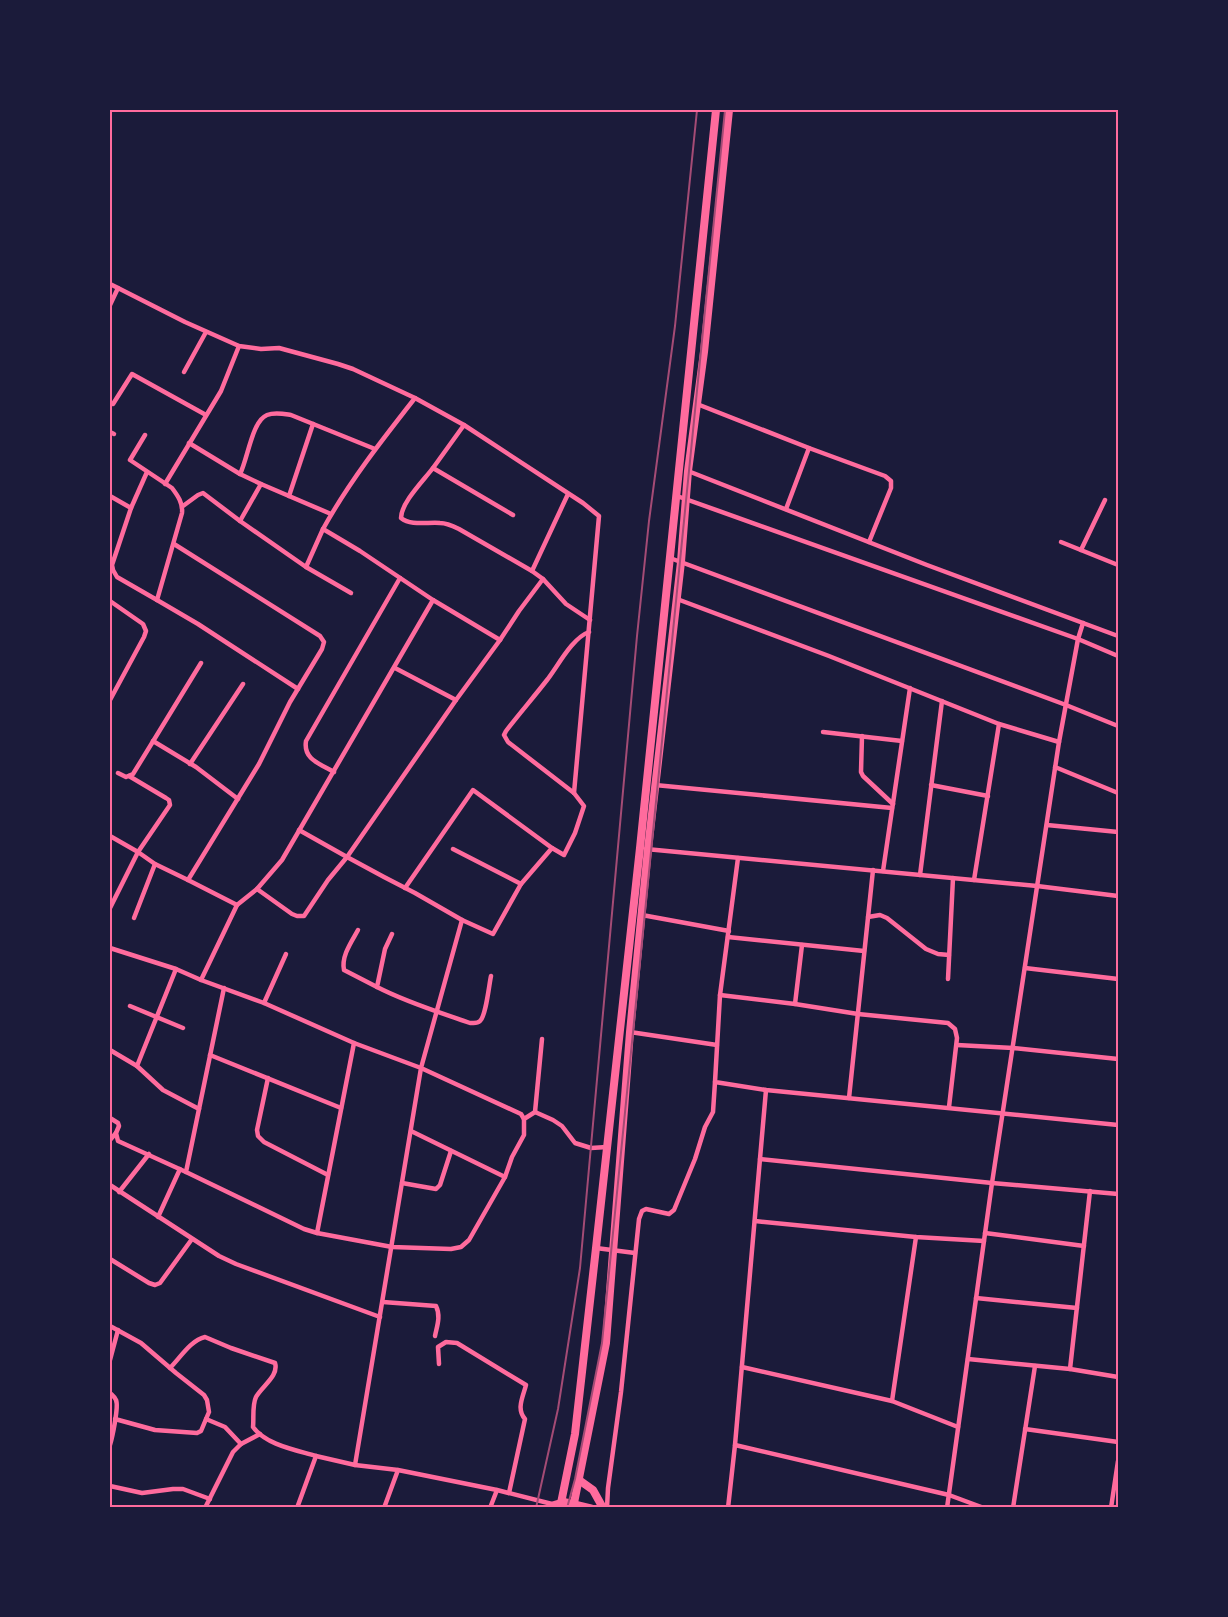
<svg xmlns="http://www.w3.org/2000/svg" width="1228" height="1617" font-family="'Varela Round',sans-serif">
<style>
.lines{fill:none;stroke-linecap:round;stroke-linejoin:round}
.minor{stroke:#ff6b9d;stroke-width:4.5}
.secondary{stroke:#ff6b9d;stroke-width:7}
.trunk{stroke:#ff6b9d;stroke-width:8}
.rail{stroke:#a44b75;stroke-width:2}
.neatline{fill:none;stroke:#ff6b9d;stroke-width:2}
</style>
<rect width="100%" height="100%" fill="#1b1b3a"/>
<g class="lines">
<g class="minor">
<polyline points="110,284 118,288"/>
<path d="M110,305L118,288L185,322L239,346L261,349L279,348L338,364L353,369L415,398C382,440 349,482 323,529L360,551L433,600L500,640L519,611L543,579"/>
<polyline points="184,372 206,332"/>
<polyline points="415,398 464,425"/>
<polyline points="113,404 132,374 206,415"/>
<polyline points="697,404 809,448 786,509"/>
<polyline points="110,432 114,434"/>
<polyline points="189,443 240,474 261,484"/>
<polyline points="809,448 885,476 891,481 891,488 869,542"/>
<polyline points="433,468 464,425 583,503 599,516 574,793"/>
<polyline points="688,471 927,565 1118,636"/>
<path d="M240,474C248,458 252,421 267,415C275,412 284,414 291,415L375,449"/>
<polyline points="165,484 221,391 239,346"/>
<path d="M110,496L131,508L112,565L113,570L117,577L157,600L182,513C183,503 178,496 172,488L130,460L145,435"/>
<polyline points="289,496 313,424"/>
<polyline points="677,496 1078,639 1118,656"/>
<polyline points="183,506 198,495 203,493 240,521"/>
<polyline points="131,508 147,472"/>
<path d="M513,515L433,468C423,481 401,503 401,518C411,526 427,522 440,523C447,523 453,526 459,529L532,571L543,579L566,604L590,620"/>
<polyline points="323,529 306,567 240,521 261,484 331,514"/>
<polyline points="1061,542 1118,565"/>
<polyline points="174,544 320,636 324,642 322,649 290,702 259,764 188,880 237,905 201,980"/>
<polyline points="1081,550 1105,500"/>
<polyline points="670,558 1066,705 1118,726"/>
<polyline points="306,567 351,593"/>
<polyline points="532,571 568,494"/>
<polyline points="677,599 829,656 999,724 1059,742"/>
<polyline points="157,600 198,624 298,689"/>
<polyline points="110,601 143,624 146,631 144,637 110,700"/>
<path d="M500,640L456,700L347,857L384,877L415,893L462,920L493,934L521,884L552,848L564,855L575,833L584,806L574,793L508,742L504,735L506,731C519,714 533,698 547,680C558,666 572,638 589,632"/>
<polyline points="395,668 456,700"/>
<polyline points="823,732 902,741"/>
<polyline points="862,736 861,772 863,776 893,804"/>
<polyline points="153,741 196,767 238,799"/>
<polyline points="190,764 243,684"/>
<polyline points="1055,767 1118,793"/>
<path d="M334,772C321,764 303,760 306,741L400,578"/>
<polyline points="118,773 126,777 133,774 201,663"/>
<polyline points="655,785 892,808"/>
<polyline points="931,785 988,796"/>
<polyline points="1047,825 1118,832"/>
<polyline points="110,836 138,852 155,864 188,880"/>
<polyline points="453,849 521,884"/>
<polyline points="646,849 1037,886 1118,896"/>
<polyline points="738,858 720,995 715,1082 766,1090 1118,1125"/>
<polyline points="883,871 910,688"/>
<polyline points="920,875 942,701"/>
<polyline points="974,880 999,724"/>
<polyline points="405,888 473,790 552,848"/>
<polyline points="257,889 292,914 297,916 304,916 328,880 347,857 299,830"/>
<polyline points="237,905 257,889 282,860 433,600"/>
<polyline points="110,908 138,852 170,805 169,800 166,798 129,776"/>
<polyline points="642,915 729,931"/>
<polyline points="868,917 880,915 887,918 926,949 938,954 949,955"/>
<polyline points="134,918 155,864"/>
<polyline points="462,920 421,1068 521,1114 524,1119"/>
<path d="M358,930C352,941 341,956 344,970L377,987"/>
<path d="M392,934L385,949L377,987C408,1003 439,1012 470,1023C474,1023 477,1024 480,1021C486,1016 489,985 491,976"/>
<polyline points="728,937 864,951"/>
<polyline points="110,948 176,969 201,980 264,1003 354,1043 421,1068 355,1465"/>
<polyline points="1025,968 1118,979"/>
<polyline points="176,969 137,1066 163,1090 199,1109"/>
<polyline points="948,979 953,878"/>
<polyline points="224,988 186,1172 304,1229 317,1233 392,1247 451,1249 461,1247 469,1240 505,1177 512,1157 524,1135 524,1119 535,1112 542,1039"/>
<polyline points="720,995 795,1004 858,1014 948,1023 955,1029 957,1038 949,1107"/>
<polyline points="264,1003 286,954"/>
<polyline points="795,1004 802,945"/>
<polyline points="130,1006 183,1028"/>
<polyline points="630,1032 717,1045"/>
<polyline points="957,1045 1013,1048 1118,1059"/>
<polyline points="110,1050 137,1066"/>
<polyline points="210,1055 341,1108"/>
<polyline points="268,1078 257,1130 258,1136 264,1142 328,1175"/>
<polyline points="849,1098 873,870"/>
<polyline points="535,1112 553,1120 562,1126 575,1143 591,1148 607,1147"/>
<polyline points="110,1118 118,1123 119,1126 116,1133 118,1141 186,1172"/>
<polyline points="411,1131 505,1177"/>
<polyline points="110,1140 116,1133"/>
<polyline points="760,1159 992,1183 1118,1194"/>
<polyline points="402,1183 436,1189 440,1185 451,1151"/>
<polyline points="110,1185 219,1256 236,1264 380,1317"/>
<polyline points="119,1192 149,1154"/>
<polyline points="158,1217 180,1169"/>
<polyline points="755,1221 916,1237 984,1241"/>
<polyline points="317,1233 354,1043"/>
<polyline points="985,1233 1084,1246"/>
<polyline points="596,1248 635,1253"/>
<polyline points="110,1259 149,1283 155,1285 160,1283 192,1239"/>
<polyline points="976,1298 1077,1308"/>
<path d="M383,1302L436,1306C441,1316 437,1326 435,1336"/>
<polyline points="110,1326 141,1343 176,1373 204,1395 207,1400 209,1412 201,1431 197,1433 155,1430 115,1419"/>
<polyline points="968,1359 1070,1369 1118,1377"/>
<polyline points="110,1360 118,1330"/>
<path d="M439,1364L438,1347L446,1342L457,1343L526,1385C523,1397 516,1409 525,1419L509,1493"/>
<polyline points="742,1367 892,1401 958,1427"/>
<path d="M170,1368C180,1358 191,1340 205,1337L231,1348L275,1363C279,1376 262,1386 256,1397C252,1405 254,1418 253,1427C266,1445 296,1450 316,1456"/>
<polyline points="1070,1369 1090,1191"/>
<path d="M110,1393C112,1395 115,1397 116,1400C119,1407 112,1438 110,1445"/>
<polyline points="892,1401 916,1237"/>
<polyline points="206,1419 225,1427 241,1444"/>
<polyline points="1025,1429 1118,1442"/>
<polyline points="735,1445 949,1495 984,1508"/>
<polyline points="110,1486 142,1493 173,1489 183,1489 210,1499"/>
<polyline points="205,1508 233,1452 241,1444 260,1434"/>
<polyline points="297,1508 316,1456 355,1465 398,1470 497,1490 552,1504 562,1501"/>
<polyline points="384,1508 398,1470"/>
<polyline points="490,1508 497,1490"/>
<polyline points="607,1508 608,1488 621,1392 639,1219 642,1211 646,1209 669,1214 674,1210 695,1159 705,1127 713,1112 715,1082"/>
<polyline points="728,1508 735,1445 766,1090"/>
<polyline points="947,1508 992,1183 1059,742 1078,639 1083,623"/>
<polyline points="1013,1508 1035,1366"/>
<polyline points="1111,1508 1118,1461"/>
</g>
<polyline class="secondary" points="562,1501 591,1508"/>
<g class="trunk">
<polyline points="579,1480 593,1490 603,1508"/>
<polyline points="560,1508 575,1434 596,1248 640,848 716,110"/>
<polyline points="573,1508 606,1343 630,1032 648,849 681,562 688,471 704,352 729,110"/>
</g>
<g class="rail">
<polyline points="536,1508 558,1409 580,1268 637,636 649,521 675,326 697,110"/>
<polyline points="567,1508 575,1479 602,1343 725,110"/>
</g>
</g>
<rect width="1228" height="1617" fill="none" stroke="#1b1b3a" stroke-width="222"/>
<rect x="111" y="111" width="1006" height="1395" class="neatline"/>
</svg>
